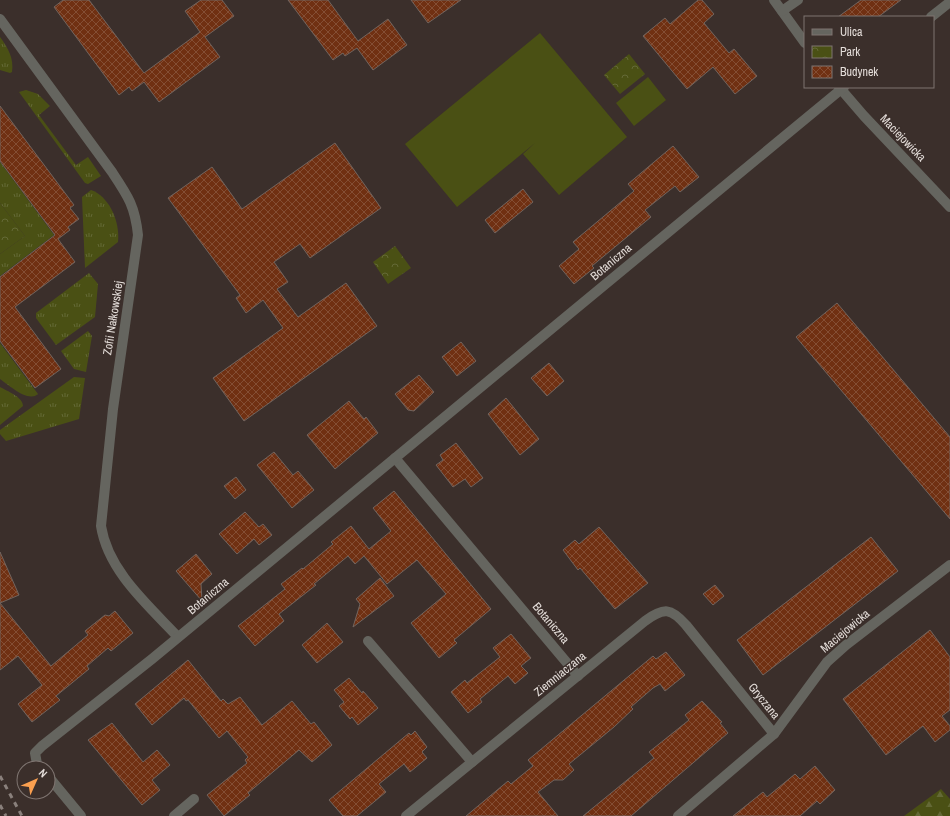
<svg xmlns="http://www.w3.org/2000/svg" width="950" height="816" font-family="'Archivo Narrow',sans-serif">
<style>
.grass{fill:url(#grass-tufts)}
.forest{fill:url(#forest-firs)}
.park{fill:url(#park-crowns)}
.pitch{fill:#4a5014}
.building{fill:url(#building-cross-hatch);stroke:#71645e}
.lines{fill:none;stroke-linecap:round;stroke-linejoin:round}
.minor{stroke:#65655f;stroke-width:10}
.rail{stroke:#8a807c;stroke-width:3;stroke-dasharray:5 5;stroke-linecap:butt}
.labels{text-anchor:middle;dominant-baseline:central;stroke-width:3;stroke-linejoin:round;paint-order:stroke}
.street-label{font-size:12px;fill:#e4ddd9;stroke:#3b2f2b}
</style>
<defs>
<pattern id="grass-tufts" width="24" height="20" patternUnits="userSpaceOnUse"><rect width="24" height="20" fill="#4a5014"/><path d="M3 7l-1-3M5 7V3M7 7l1-3M15 17l-1-3M17 17v-4M19 17l1-3" fill="none" stroke="#646936"/></pattern>
<pattern id="forest-firs" width="22" height="20" patternUnits="userSpaceOnUse"><rect width="22" height="20" fill="#4a5014"/><path d="M5 1l3.5 6h-7zM16 11l3.5 6h-7z" fill="#646936"/></pattern>
<pattern id="park-crowns" width="20" height="18" patternUnits="userSpaceOnUse"><rect width="20" height="18" fill="#4a5014"/><path d="M2 6a3 3 0 1 1 6 0M12 15a3 3 0 1 1 6 0" fill="none" stroke="#646936"/></pattern>
<pattern id="building-cross-hatch" width="8" height="8" patternUnits="userSpaceOnUse"><rect width="8" height="8" fill="#703012"/><path d="M0 0l8 8M0 8l8-8" fill="none" stroke="#844e34"/></pattern>
</defs>
<rect width="100%" height="100%" fill="#3b2f2b"/>
<g class="grass">
<path d="M0,37C8,48 14,58 12,72L10,73L0,70Z"/>
<polygon points="26,90 38,94 50,106 39,115 76,165 88,157 101,176 88,184 85,183 19,92"/>
<polygon points="0,162 54,235 0,276 0,254 25,236 0,203"/>
<path d="M91,190C110,197 120,222 118,242L85,268L82,197Z"/>
<polygon points="89,273 98,284 95,317 56,345 36,318 36,313"/>
<polygon points="88,331 92,336 86,372 74,369 61,351"/>
<path d="M0,343L38,394C28,403 9,385 0,379Z"/>
<polygon points="74,377 85,378 79,419 6,441 0,434 0,430"/>
<path d="M0,387C7,391 23,397 23,406L0,425Z"/>
</g>
<polygon class="forest" points="941,789 950,799 950,816 904,816"/>
<g class="park">
<polygon points="629,54 645,74 620,94 604,75"/>
<polygon points="0,203 25,236 0,254"/>
<polygon points="395,246 411,268 388,284 373,262"/>
</g>
<g class="pitch">
<polygon points="540,33 627,137 559,195 523,154 535,143 457,207 405,144"/>
<polygon points="648,77 666,100 634,126 616,103"/>
</g>
<g class="building">
<polygon points="63,0 89,0 144,73 200,32 185,11 201,0 222,0 234,16 205,37 220,57 159,102 144,82 132,91 129,87 119,95 54,7"/>
<polygon points="288,0 328,0 358,41 388,19 407,45 373,70 357,48 345,56 343,53 333,60"/>
<polygon points="411,0 461,0 428,23"/>
<polygon points="698,0 702,0 714,14 704,23 729,53 734,49 757,76 735,94 713,67 687,89 643,36 665,18 670,24"/>
<polygon points="861,0 901,0 878,17 838,17"/>
<polygon points="0,106 74,205 70,208 79,219 68,227 70,230 58,239 75,262 15,307 61,369 35,388 0,341 0,277 55,235 0,161"/>
<polygon points="335,143 381,208 310,258 300,244 274,262 288,282 277,289 298,317 346,283 377,326 244,421 213,378 283,328 263,300 246,313 236,298 240,295 168,198 212,167 242,209"/>
<polygon points="673,146 699,177 680,192 675,186 645,210 651,217 592,266 594,268 574,284 559,266 579,249 573,242 634,191 628,184"/>
<polygon points="523,189 533,202 495,233 485,220"/>
<polygon points="837,303 950,437 950,519 796,337"/>
<polygon points="461,342 476,361 457,376 442,357"/>
<polygon points="549,363 564,381 547,396 531,378"/>
<polygon points="419,375 434,392 414,411 408,410 395,394"/>
<polygon points="506,398 539,439 520,455 488,414"/>
<polygon points="349,401 364,419 366,417 378,433 335,469 307,435"/>
<polygon points="456,443 483,478 471,487 465,479 453,487 436,465 443,460 440,455"/>
<polygon points="274,452 293,475 298,471 314,490 292,508 257,465"/>
<polygon points="236,477 246,490 235,499 224,486"/>
<polygon points="394,491 491,609 454,640 457,643 439,658 411,623 446,594 417,560 387,584 364,556 355,564 348,556 314,584 316,585 279,614 284,621 255,646 238,626 285,589 281,584 302,568 303,569 333,544 331,542 351,526 369,549 391,531 373,508"/>
<polygon points="245,512 259,527 263,524 272,535 259,545 254,539 237,554 219,534"/>
<polygon points="599,527 648,583 615,609 580,568 578,570 563,550 575,540 579,544"/>
<polygon points="871,537 898,571 763,675 737,640"/>
<polygon points="0,552 19,595 0,603"/>
<polygon points="196,554 212,574 201,584 202,601 176,571"/>
<polygon points="380,578 394,596 353,627 360,604 356,599"/>
<polygon points="715,585 724,596 713,605 703,594"/>
<polygon points="0,603 51,666 88,635 85,631 105,615 109,616 115,611 133,633 111,651 108,648 87,666 89,669 56,696 60,700 32,722 18,704 42,685 18,656 0,670"/>
<polygon points="327,623 343,642 317,663 302,645"/>
<polygon points="930,630 950,657 950,710 942,716 950,726 950,730 935,742 923,726 886,755 843,699"/>
<polygon points="511,634 531,658 521,666 528,673 515,684 508,676 480,699 482,702 468,713 451,692 465,680 467,683 500,657 493,648"/>
<polygon points="666,652 685,675 665,691 660,684 653,688 631,707 633,709 614,727 569,764 574,770 563,780 554,780 538,792 558,816 466,816 508,781 511,784 533,766 528,760 653,656 656,659"/>
<polygon points="188,660 221,701 223,699 228,704 240,697 262,725 292,701 311,724 314,722 332,745 312,762 299,750 248,793 250,795 224,816 207,795 247,763 245,760 248,757 227,731 219,738 188,700 186,701 184,698 152,725 135,704"/>
<polygon points="349,678 362,693 363,691 378,708 358,725 352,717 350,719 339,706 344,702 334,690"/>
<polygon points="702,701 722,722 720,723 728,733 631,816 583,816 654,758 649,752 689,720 685,715"/>
<polygon points="112,723 143,762 157,750 170,765 152,780 160,790 142,805 88,740"/>
<polygon points="415,731 427,747 422,752 427,758 410,772 404,764 379,784 386,792 357,816 343,816 329,800 409,733 411,735"/>
<polygon points="815,766 835,790 820,804 817,801 800,816 733,816 763,792 767,797 795,774 800,779"/>
</g>
<g class="lines">
<g class="minor">
<polyline points="774,0 805,43"/>
<polyline points="782,11 798,0"/>
<polyline points="931,17 950,2"/>
<path d="M0,19L112,172C128,196 135,206 138,235L113,409L101,526C108,571 148,605 178,637"/>
<polyline points="839,87 864,116 950,207"/>
<polyline points="395,458 578,676"/>
<polyline points="368,641 472,762"/>
<polyline points="774,734 827,662 846,645 950,565"/>
<polyline points="41,768 37,764 35,753 42,746 152,659 844,87"/>
<polyline points="48,776 81,816"/>
<polyline points="174,816 194,799"/>
<path d="M406,816L645,621C664,607 671,608 686,625L774,734L678,816"/>
</g>
<g class="rail">
<polyline points="0,776 22,816"/>
<polyline points="0,805 6,816"/>
</g>
</g>
<g class="labels">
<g class="street-label">
<text transform="translate(903 138) rotate(46)">Maciejowicka</text>
<text transform="translate(611 262) rotate(-40)">Botaniczna</text>
<text transform="translate(113 318) rotate(-81)">Zofii Nałkowskiej</text>
<text transform="translate(208 596) rotate(-40)">Botaniczna</text>
<text transform="translate(551 623) rotate(50)">Botaniczna</text>
<text transform="translate(845 631) rotate(-40)">Maciejowicka</text>
<text transform="translate(560 674) rotate(-39)">Ziemniaczana</text>
<text transform="translate(764 701) rotate(51)">Gryczana</text>
</g>
</g>
<rect x="804" y="16" width="130" height="72" fill="#3b2f2b" stroke="#7f7571"/>
<rect x="812" y="29" width="20" height="6" fill="#65655f" stroke="#7f7571"/>
<text x="840" y="36" font-size="12" fill="#e4ddd9">Ulica</text>
<rect x="812" y="46" width="20" height="12" fill="url(#park-crowns)" stroke="#7f7571"/>
<text x="840" y="56" font-size="12" fill="#e4ddd9">Park</text>
<rect x="812" y="66" width="20" height="12" fill="url(#building-cross-hatch)" stroke="#7f7571"/>
<text x="840" y="76" font-size="12" fill="#e4ddd9">Budynek</text>
<g transform="translate(36 780) rotate(45)"><circle r="19" fill="#3b2f2b" stroke="#7f7571"/>
<path d="M0-3L7 15L0 10L-7 15Z" fill="#fa9f4f"/>
<text y="-6" font-size="11" font-weight="bold" text-anchor="middle" fill="#e4ddd9">N</text>
</g>
</svg>
